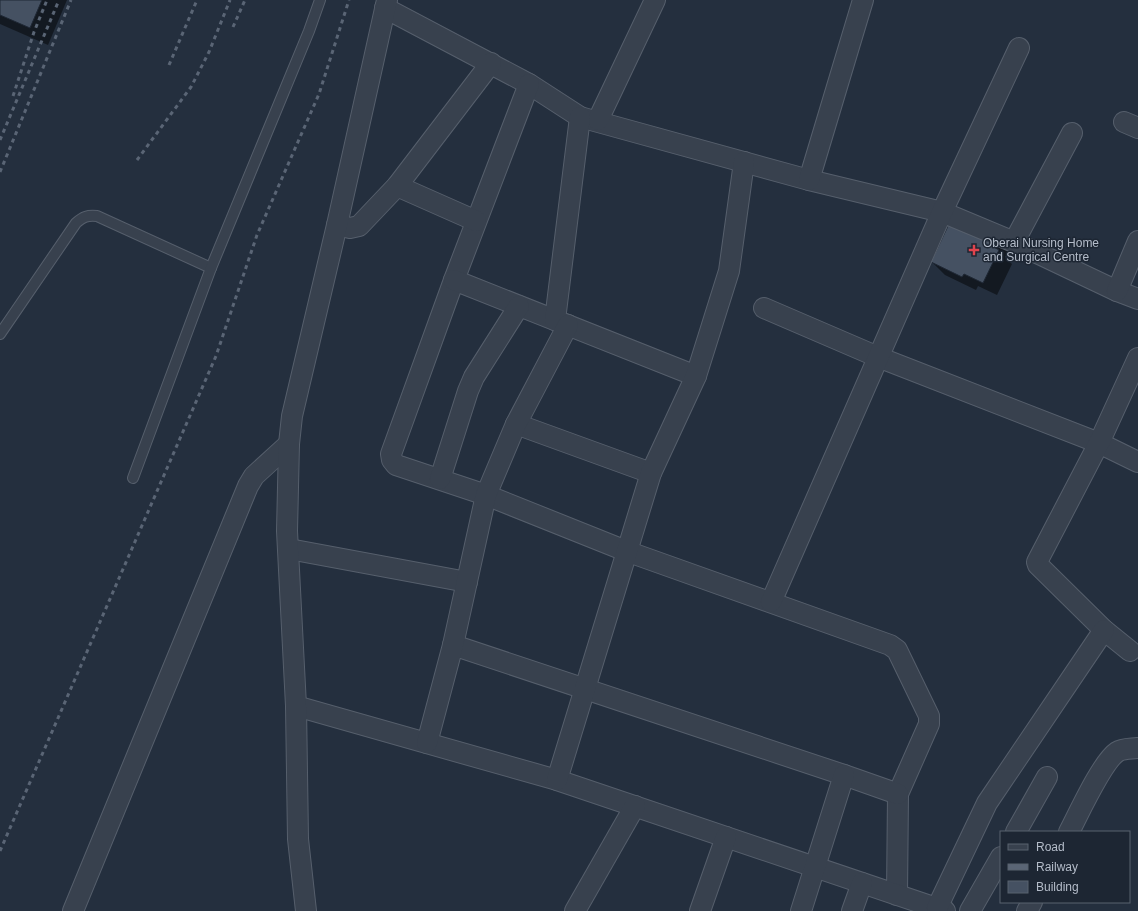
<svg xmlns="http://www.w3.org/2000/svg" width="1138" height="911" font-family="Arial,sans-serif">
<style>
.shadow{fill:#0007}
.building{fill:#455162;stroke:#1f2835}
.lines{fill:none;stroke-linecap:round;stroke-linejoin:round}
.service-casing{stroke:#565f6c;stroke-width:12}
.minor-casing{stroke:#565f6c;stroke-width:22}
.service{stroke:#38414e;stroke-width:10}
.minor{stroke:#38414e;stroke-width:20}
.rail{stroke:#5a6575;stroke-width:3;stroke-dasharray:4 4;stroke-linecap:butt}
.health-dot{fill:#e0444e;stroke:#1d2633;stroke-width:1.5}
.labels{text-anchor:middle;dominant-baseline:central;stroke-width:3;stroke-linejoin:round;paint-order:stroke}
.poi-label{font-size:12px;fill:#b4bcc9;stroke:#1d2633;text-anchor:start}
</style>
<rect width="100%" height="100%" fill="#242f3e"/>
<g class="shadow">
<polygon points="0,0 67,0 48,45 0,24"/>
<polygon points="957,209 1013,242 1005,257 1012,264 997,295 978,286 976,290 945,275 932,262"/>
</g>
<g class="building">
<polygon points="0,0 42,0 30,28 0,15"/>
<polygon points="957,207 1000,228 992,246 999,250 983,283 964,274 962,277 931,262"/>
</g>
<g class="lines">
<g class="service-casing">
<g id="service">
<path d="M0,334L76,223C83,217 87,215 97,216L211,268"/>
<polyline points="133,478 211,268 309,31 320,0"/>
</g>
</g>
<g class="minor-casing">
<g id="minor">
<polyline points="385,8 529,84 580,117 809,180 942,212 1014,242 1117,291 1138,299"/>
<polyline points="529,84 454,280 391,454 392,460 396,465 486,495 626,551 890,645 897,650 929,716 929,724 898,794 897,895"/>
<polyline points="598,120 655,0"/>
<polyline points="1124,122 1138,128"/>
<polyline points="809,180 863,0"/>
<polyline points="397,186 476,221"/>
<polyline points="337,225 350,228 359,226 397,186 491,63"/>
<polyline points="1014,242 1072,133"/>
<polyline points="454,280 696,376"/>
<polyline points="1117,291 1138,241"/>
<polyline points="764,308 878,357 1099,443 1138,462"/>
<polyline points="555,320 580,117"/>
<polyline points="516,424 651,473"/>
<polyline points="440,479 468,391 474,377 519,306"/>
<polyline points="289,549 467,582"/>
<polyline points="771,602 942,212 1019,48"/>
<polyline points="453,645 844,775 898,794"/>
<polyline points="1130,651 1104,630 1038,565 1037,562 1099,443 1138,358"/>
<polyline points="296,706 557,780 945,911"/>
<polyline points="427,743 453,645 486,495 516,424 568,325"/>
<polyline points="557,780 651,473 696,376 729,271 744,162"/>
<polyline points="1016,832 1047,777"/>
<path d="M1069,832C1078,815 1102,762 1117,752C1123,748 1131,749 1138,748"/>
<polyline points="937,908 987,803 1104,630"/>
<polyline points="73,911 248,486 254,476 289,444"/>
<polyline points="306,911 298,839 296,706 287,531 289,444 292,416 337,225 387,0"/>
<polyline points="575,911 635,806"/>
<polyline points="700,911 726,837"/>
<polyline points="801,911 844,775"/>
<polyline points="852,911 862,883"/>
<polyline points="970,911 1001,857"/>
<polyline points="1027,911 1032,902"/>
</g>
</g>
<use href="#service" class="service"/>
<use href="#minor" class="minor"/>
<g class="rail">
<polyline points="233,27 245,0"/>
<polyline points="169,65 197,0"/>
<polyline points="13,96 34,32 47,0"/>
<polyline points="0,140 59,0"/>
<polyline points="137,160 191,87 209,52 230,0"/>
<polyline points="0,172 71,0"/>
<polyline points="0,851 216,356 257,235 319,94 349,0"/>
</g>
</g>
<path class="health-dot" d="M972 244h4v4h4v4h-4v4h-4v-4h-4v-4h4z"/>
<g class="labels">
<g class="poi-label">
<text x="983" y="243">Oberai Nursing Home<tspan x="983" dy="14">and Surgical Centre</tspan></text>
</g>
</g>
<rect x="1000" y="831" width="130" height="72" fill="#1d2633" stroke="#59626f"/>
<rect x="1008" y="844" width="20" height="6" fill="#38414e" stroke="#59626f"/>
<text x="1036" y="851" font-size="12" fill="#b4bcc9">Road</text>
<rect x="1008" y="864" width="20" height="6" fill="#5a6575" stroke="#59626f"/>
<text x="1036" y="871" font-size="12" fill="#b4bcc9">Railway</text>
<rect x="1008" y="881" width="20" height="12" fill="#455162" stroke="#59626f"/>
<text x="1036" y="891" font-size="12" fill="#b4bcc9">Building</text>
</svg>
